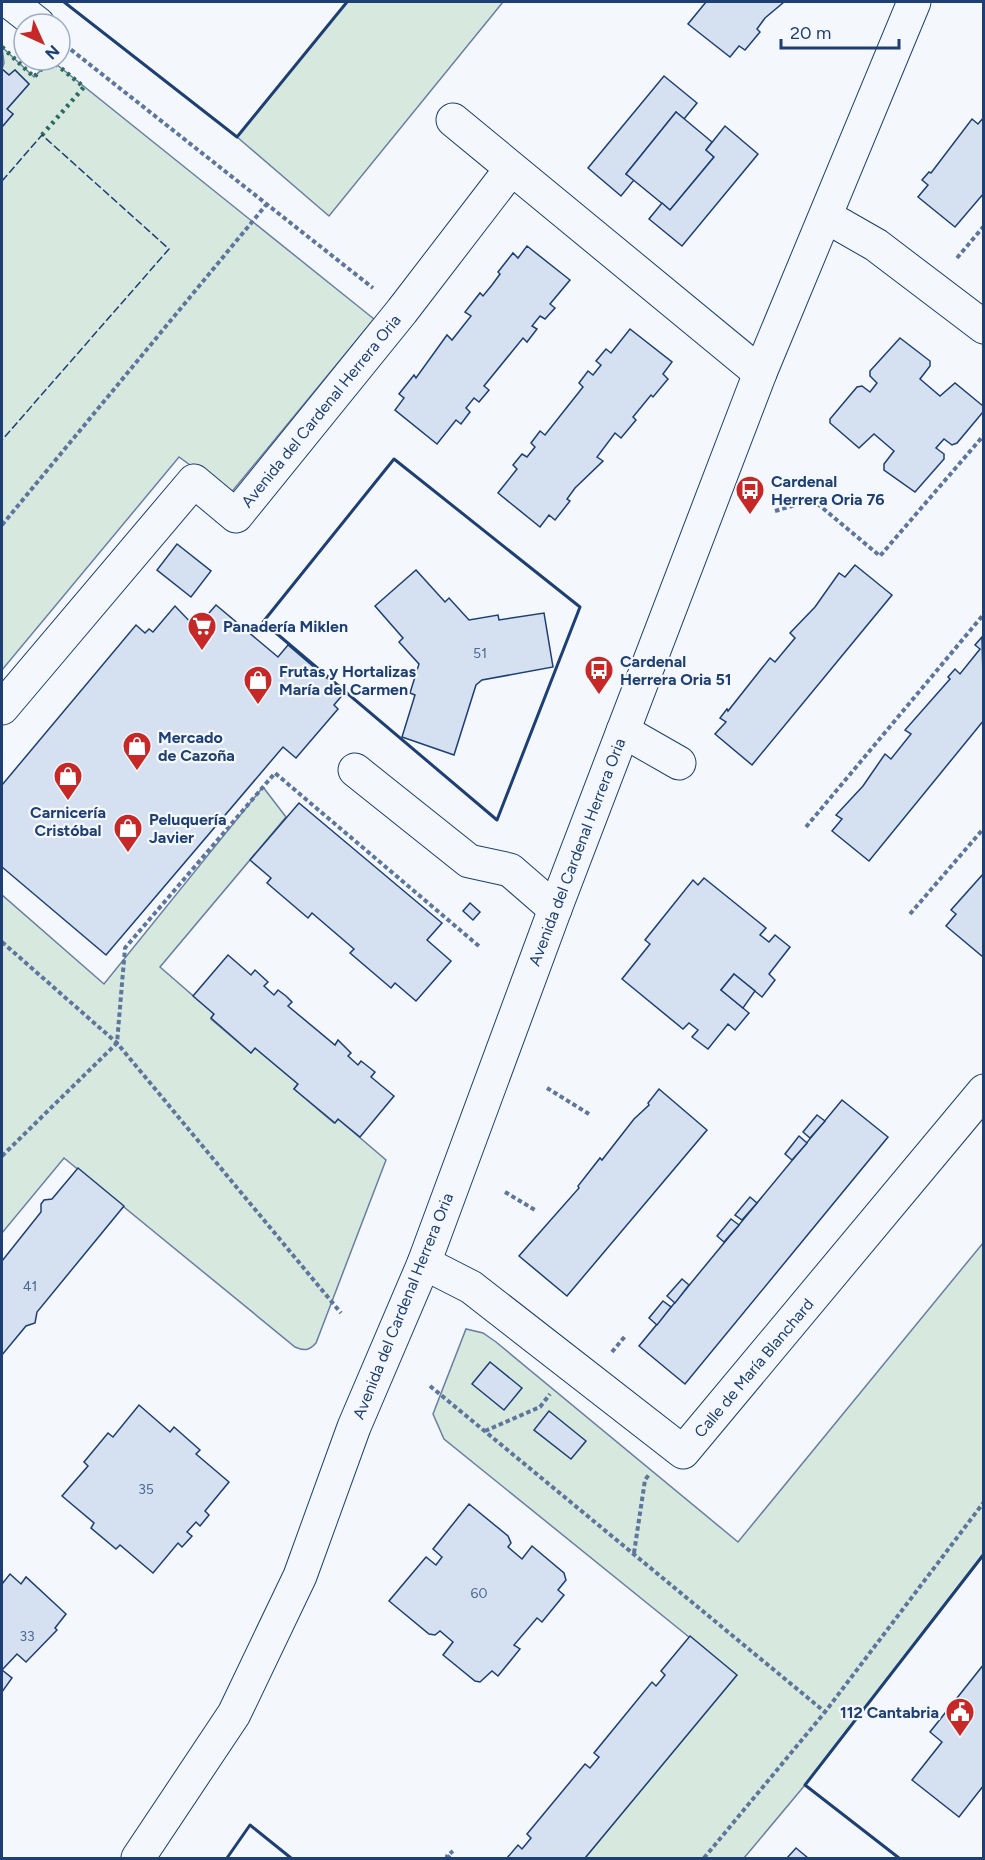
<svg xmlns="http://www.w3.org/2000/svg" width="985" height="1860" font-family="Figtree,sans-serif">
<style>
.green{fill:#d7e8df;stroke:#687fa3;stroke-width:1.5}
.building{fill:#d5e0f0;stroke:#1d3f73;stroke-width:1.5}
.lines{fill:none;stroke-linecap:round;stroke-linejoin:round}
.minor-casing{stroke:#1d3f73;stroke-width:35}
.major-casing{stroke:#1d3f73;stroke-width:35}
.path{stroke:#5e769c;stroke-width:4;stroke-dasharray:4.5 3;stroke-linecap:butt}
.minor{stroke:#f4f7fb;stroke-width:33}
.major{stroke:#f4f7fb;stroke-width:33}
.hedge{stroke:#2c6c60;stroke-width:4.5;stroke-dasharray:3 4.5;stroke-linecap:butt}
.fence{stroke:#1d3f73;stroke-width:1.5;stroke-dasharray:8 3;stroke-linecap:butt}
.wall{stroke:#1d3f73;stroke-width:3}
.labels{text-anchor:middle;dominant-baseline:central;stroke-width:4.5;stroke-linejoin:round;paint-order:stroke}
.number-label{font-size:14px;fill:#4b6792}
.street-label{font-size:16px;fill:#1d3f73;stroke:#f4f7fb}
.poi-label{font-size:16px;font-weight:bold;fill:#1d3f73;stroke:#f4f7fb;text-anchor:start}
</style>
<rect width="100%" height="100%" fill="#f4f7fb"/>
<g class="green">
<polygon points="347,2 503,2 329,216 237,137"/>
<polygon points="2,47 34,77 51,60 374,319 230,494 179,457 2,670 2,127 13,114 7,109 29,84 15,70 9,75 2,69 4,63"/>
<path d="M263,787L286,817L160,967L214,1014L211,1019L251,1053L255,1048L298,1084L294,1089L334,1123L338,1119L386,1160L316,1343C309,1351 304,1351 295,1347L64,1158L2,1233V895L104,984Z"/>
<polygon points="983,1243 983,1554 805,1785 744,1858 585,1858 736,1675 444,1439 433,1414 466,1329 483,1333 496,1342 738,1542"/>
</g>
<g class="building">
<polygon points="706,2 784,2 765,18 757,29 760,32 745,50 739,46 730,57 688,24"/>
<polygon points="2,69 9,75 15,70 29,84 7,109 13,114 2,127"/>
<polygon points="664,76 697,103 684,119 676,112 626,174 634,180 621,196 588,168"/>
<polygon points="676,112 712,142 706,150 714,157 670,210 626,174"/>
<polygon points="984,117 984,193 955,227 918,197 928,185 922,180 929,172 931,173 972,119 978,124"/>
<polygon points="725,126 758,154 682,246 649,219 662,203 670,210 714,157 706,150"/>
<polygon points="527,246 570,280 550,304 555,308 545,319 540,316 532,326 537,329 527,342 523,338 484,386 489,390 479,402 474,398 466,408 470,412 461,424 456,420 437,444 395,410 404,398 399,394 414,375 416,378 447,335 452,340 471,316 465,312 480,293 483,296 492,285 500,274 498,272 513,253 518,258"/>
<polygon points="630,329 672,362 663,374 668,379 653,397 651,395 633,417 636,420 621,438 615,433 597,457 603,461 575,488 567,499 570,501 555,520 549,515 540,527 498,493 517,469 513,465 522,454 527,457 535,447 531,443 540,431 545,435 583,387 579,383 588,371 593,375 601,365 596,361 606,349 611,353"/>
<polygon points="900,338 930,361 930,366 920,379 940,396 955,383 983,406 983,412 957,443 952,445 944,439 936,448 944,454 944,459 915,492 884,470 884,464 894,451 874,434 859,448 830,423 830,419 857,387 862,386 870,392 877,383 870,376 870,371"/>
<polygon points="177,544 211,571 191,597 157,570"/>
<polygon points="855,565 892,595 752,765 715,734 726,722 720,718 727,709 728,711 770,658 775,662 795,638 790,633 815,607 839,573 845,577"/>
<polygon points="416,570 445,602 449,598 469,620 498,615 499,620 544,613 553,667 482,680 476,685 454,755 402,737 415,695 410,693 419,664 399,642 403,638 375,606"/>
<polygon points="216,605 278,657 288,645 344,693 334,705 338,709 296,758 283,747 106,955 2,867 2,785 136,625 145,633 149,629 153,632 175,606 196,628"/>
<polygon points="982,637 984,720 869,861 832,831 842,819 836,815 863,786 885,754 891,759 911,734 905,730 950,679 948,677 955,669 960,674 980,649 975,645"/>
<polygon points="299,803 442,923 427,940 451,961 416,1001 395,983 391,988 350,953 354,949 312,913 308,918 267,883 271,878 250,860"/>
<polygon points="984,873 984,956 983,957 946,926 956,914 951,910"/>
<polygon points="704,878 766,928 760,935 769,942 775,935 790,947 769,974 775,980 762,997 734,974 721,990 749,1013 735,1030 728,1024 708,1049 692,1037 698,1030 689,1023 683,1029 622,979 650,944 645,940 693,880 698,885"/>
<polygon points="470,903 480,912 473,920 463,911"/>
<polygon points="228,955 251,975 255,970 268,982 264,986 274,995 278,990 286,996 292,1002 288,1006 335,1045 338,1040 351,1053 348,1056 358,1065 361,1061 375,1072 371,1077 394,1096 360,1137 338,1119 335,1123 294,1089 298,1084 255,1048 251,1053 211,1018 214,1014 193,996"/>
<polygon points="734,974 755,991 743,1008 721,990"/>
<polygon points="659,1089 707,1130 567,1296 519,1256 579,1188 578,1186 600,1158 602,1160 634,1119 649,1105 648,1103"/>
<polygon points="842,1100 888,1137 685,1384 639,1346"/>
<polygon points="817,1115 825,1121 810,1138 803,1132"/>
<polygon points="799,1136 807,1143 792,1160 785,1154"/>
<polygon points="78,1168 124,1206 37,1312 35,1323 26,1326 2,1355 2,1261 41,1212 41,1204 44,1200 52,1199"/>
<polygon points="750,1197 757,1203 742,1220 735,1215"/>
<polygon points="731,1219 739,1225 724,1242 717,1236"/>
<polygon points="682,1279 689,1285 675,1303 667,1296"/>
<polygon points="663,1301 671,1307 657,1325 649,1318"/>
<polygon points="490,1362 522,1388 504,1410 472,1384"/>
<polygon points="139,1405 170,1432 174,1427 200,1450 196,1454 229,1482 205,1511 209,1515 200,1526 196,1522 187,1532 192,1536 182,1547 178,1543 153,1573 120,1545 116,1549 91,1528 94,1523 62,1496 88,1466 84,1462 108,1433 113,1437"/>
<polygon points="549,1411 586,1441 571,1459 534,1430"/>
<polygon points="469,1504 508,1536 511,1543 508,1547 522,1559 532,1546 564,1573 566,1580 558,1590 564,1595 542,1622 537,1618 514,1645 520,1649 498,1676 492,1671 480,1682 475,1681 443,1655 453,1642 440,1631 435,1635 429,1634 389,1601 426,1557 436,1565 442,1557 433,1549"/>
<polygon points="10,1574 21,1584 26,1577 66,1614 55,1628 57,1630 26,1662 17,1654 2,1670 12,1678 2,1692 2,1584"/>
<polygon points="690,1636 737,1675 585,1858 507,1858 518,1845 522,1849 527,1843 531,1838 527,1834 585,1764 590,1768 599,1757 594,1753 652,1682 656,1686 661,1680 665,1675 661,1671"/>
<polygon points="984,1664 984,1785 959,1817 912,1780 942,1742 930,1732"/>
<polygon points="796,1848 808,1858 787,1858"/>
</g>
<g class="lines">
<g class="minor-casing">
<g id="minor">
<polyline points="10,2 38,24"/>
<polyline points="453,120 760,373"/>
<polyline points="827,217 876,245 984,327"/>
<polyline points="2,708 194,481 236,516 402,311 511,169"/>
<polyline points="623,731 679,763"/>
<polyline points="355,770 469,861 510,870 555,909"/>
<polyline points="424,1263 471,1287 683,1452 984,1091"/>
</g>
</g>
<g class="major-casing">
<polyline id="major" points="138,1858 234,1714 300,1576 354,1427 424,1263 555,909 760,373 914,2"/>
</g>
<g class="path">
<polyline points="65,45 373,288"/>
<polyline points="957,258 984,226"/>
<polyline points="775,511 813,500 880,556 984,435"/>
<polyline points="2,525 266,205"/>
<polyline points="806,827 984,614"/>
<polyline points="910,914 984,828"/>
<polyline points="2,942 117,1043 341,1313"/>
<polyline points="547,1088 589,1114"/>
<polyline points="2,1156 117,1043 125,948 275,773 480,947"/>
<polyline points="505,1192 535,1210"/>
<polyline points="612,1352 626,1335"/>
<polyline points="430,1386 825,1712"/>
<polyline points="485,1431 540,1407 550,1394"/>
<polyline points="634,1553 645,1480 650,1473"/>
<polyline points="450,1858 447,1856 453,1851"/>
<polyline points="704,1858 825,1712 984,1502"/>
</g>
<use href="#minor" class="minor"/>
<use href="#major" class="major"/>
<g class="hedge">
<polyline points="2,47 34,77 50,60"/>
<polyline points="42,135 84,87 51,60"/>
</g>
<polyline class="fence" points="2,181 42,135 169,249 2,440"/>
<g class="wall">
<polyline points="64,2 237,137 347,2"/>
<polygon points="394,459 580,607 497,820 263,622"/>
<polyline points="227,1858 250,1825 291,1858"/>
<polyline points="899,1858 805,1785 984,1554"/>
</g>
</g>
<defs>
<g id="bus-pin" transform="scale(1.5)"><path d="M0 17L-7.5 6A9.5 9.5 0 1 1 7.5 6Z" fill="#c62828" stroke="#f4f7fb"/><path d="M-5-6H5V4H4V6H2V4H-2V6H-4V4H-5ZM-3.5-4V0h7V-4ZM-3.5 1.2v1.5H-2V1.2ZM2 1.2v1.5H3.5V1.2Z" fill="#fff"/></g>
<g id="supermarket-pin" transform="scale(1.5)"><path d="M0 17L-7.5 6A9.5 9.5 0 1 1 7.5 6Z" fill="#c62828" stroke="#f4f7fb"/><path d="M-6-5.5h2.5l.6 2H6L4.5 2H-2.5L-4.4-4H-6ZM-1.5 3.2a1.3 1.3 0 1 0 .1 0ZM3 3.2a1.3 1.3 0 1 0 .1 0Z" fill="#fff"/></g>
<g id="shop-pin" transform="scale(1.5)"><path d="M0 17L-7.5 6A9.5 9.5 0 1 1 7.5 6Z" fill="#c62828" stroke="#f4f7fb"/><path d="M-5-2.5h2.3a2.7 3.5 0 0 1 5.4 0H5L5.5 6h-11ZM-1.5-2.5h3a1.5 2.3 0 0 0-3 0Z" fill="#fff"/></g>
<g id="civic-pin" transform="scale(1.5)"><path d="M0 17L-7.5 6A9.5 9.5 0 1 1 7.5 6Z" fill="#c62828" stroke="#f4f7fb"/><path d="M-.6-6.5H3V-4.5H.6V-3L4-1V1h2V6H-6V1h2V-1L-.6-3ZM-1.2 2.5V6h2.4V2.5Z" fill="#fff"/></g>
</defs>
<g fill-rule="evenodd">
<use href="#bus-pin" x="750" y="490"/>
<use href="#supermarket-pin" x="202" y="626"/>
<use href="#bus-pin" x="599" y="670"/>
<use href="#shop-pin" x="258" y="680"/>
<use href="#shop-pin" x="137" y="746"/>
<use href="#shop-pin" x="68" y="776"/>
<use href="#shop-pin" x="128" y="828"/>
<use href="#civic-pin" x="960" y="1712"/>
</g>
<g class="labels">
<g class="number-label">
<text x="480" y="653">51</text>
<text x="30" y="1286">41</text>
<text x="146" y="1489">35</text>
<text x="479" y="1593">60</text>
<text x="27" y="1636">33</text>
</g>
<g class="street-label">
<text transform="translate(321 411) rotate(-51)">Avenida del Cardenal Herrera Oria</text>
<text transform="translate(577 852) rotate(-69)">Avenida del Cardenal Herrera Oria</text>
<text transform="translate(403 1306) rotate(-68)">Avenida del Cardenal Herrera Oria</text>
<text transform="translate(754 1368) rotate(-50)">Calle de María Blanchard</text>
</g>
<g class="poi-label">
<text x="771" y="481">Cardenal<tspan x="771" dy="18">Herrera Oria 76</tspan></text>
<text x="223" y="626">Panadería Miklen</text>
<text x="620" y="661">Cardenal<tspan x="620" dy="18">Herrera Oria 51</tspan></text>
<text x="279" y="671">Frutas y Hortalizas<tspan x="279" dy="18">María del Carmen</tspan></text>
<text x="158" y="737">Mercado<tspan x="158" dy="18">de Cazoña</tspan></text>
<text x="68" y="812" text-anchor="middle">Carnicería<tspan x="68" dy="18">Cristóbal</tspan></text>
<text x="149" y="819">Peluquería<tspan x="149" dy="18">Javier</tspan></text>
<text x="939" y="1712" text-anchor="end">112 Cantabria</text>
</g>
</g>
<rect width="985" height="1860" fill="none" stroke="#1d3f73" stroke-width="6"/>
<g transform="translate(42 42) rotate(135)"><circle r="28" fill="#f4f7fb" stroke="#9eadc5" stroke-width="1.5"/>
<path d="M0-4.5L10 22L0 15L-10 22Z" fill="#c62828"/>
<text y="-9" font-size="16" font-weight="bold" text-anchor="middle" fill="#1d3f73">N</text>
</g>
<path d="M781 39v9h118v-9" fill="none" stroke="#1d3f73" stroke-width="3"/>
<text x="790" y="39" font-size="18" fill="#1d3f73" stroke="#f4f7fb" stroke-width="4.5" paint-order="stroke">20 m</text>
</svg>
